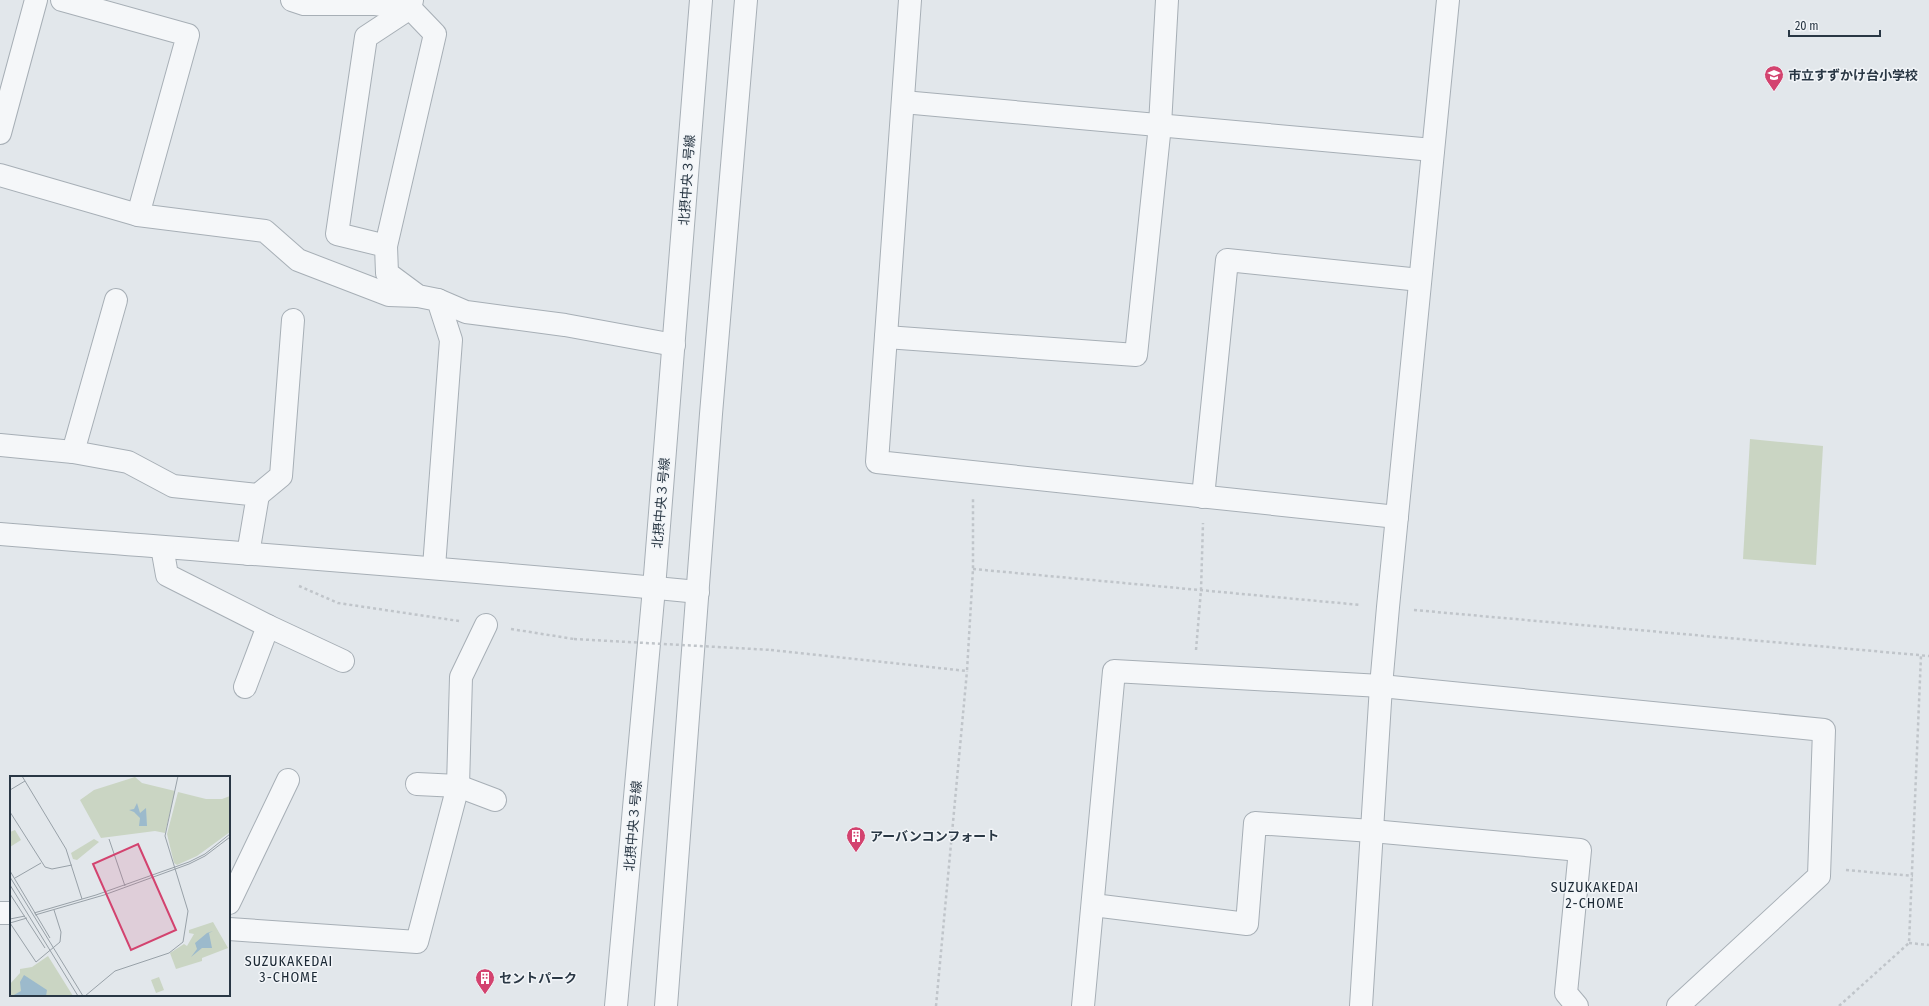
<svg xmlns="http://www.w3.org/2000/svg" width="1929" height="1006" font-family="'Fira Sans Condensed','Noto Sans JP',sans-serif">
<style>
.grass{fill:#cad5c3}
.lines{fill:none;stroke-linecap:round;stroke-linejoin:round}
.minor-casing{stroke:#a7afb6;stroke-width:24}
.path{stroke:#c0c5ca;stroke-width:2.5;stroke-dasharray:3 3;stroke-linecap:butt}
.minor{stroke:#f5f7f9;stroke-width:22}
.path-bridge{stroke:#c0c5ca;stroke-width:2.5;stroke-dasharray:3 3;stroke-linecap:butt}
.labels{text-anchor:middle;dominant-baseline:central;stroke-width:3;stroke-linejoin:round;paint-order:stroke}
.poi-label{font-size:13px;font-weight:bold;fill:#293744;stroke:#f2f5f8;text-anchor:start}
.street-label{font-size:13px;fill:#293744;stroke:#f2f5f8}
.neighbourhood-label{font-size:14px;letter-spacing:1px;fill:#1b2834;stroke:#f2f5f8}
.inset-road{fill:none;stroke:#98a1a8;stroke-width:1}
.view{fill:#d3436f;fill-opacity:0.15;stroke:#d3436f;stroke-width:2}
.inset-edge{fill:none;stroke:#293744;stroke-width:2}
</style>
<rect width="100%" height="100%" fill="#e2e7eb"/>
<polygon class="grass" points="1750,439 1823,446 1816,565 1743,559"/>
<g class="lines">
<g class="minor-casing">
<g id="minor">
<polyline points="62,0 188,35 138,215 265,231 298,260 389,295 418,296"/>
<polyline points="292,0 304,4 375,4 410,8 435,34 386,246"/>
<polyline points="412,0 410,8 366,37 337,234 386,246 387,273 418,296 438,300 451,340 434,567"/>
<polyline points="910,0 877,462 1397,517"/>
<polyline points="903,102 1433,150"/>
<polyline points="0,133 36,0"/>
<polyline points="0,175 138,215"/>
<polyline points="438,300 466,312 565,325 674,345"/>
<polyline points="886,337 1136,355 1160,125 1167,0"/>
<polyline points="0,445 73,452 128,462 173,486 258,495 248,554"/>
<polyline points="73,452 116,300"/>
<polyline points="258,495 281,476 293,320"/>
<polyline points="1203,497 1227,260 1420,280"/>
<path d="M0,534C233,553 466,569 698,592"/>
<polyline points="162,547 167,575 268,626 245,687"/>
<polyline points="268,626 343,661"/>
<polyline points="417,784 458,786 495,800"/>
<polyline points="229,903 288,780"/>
<polyline points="1093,905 1247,924 1255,823 1372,831 1580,850 1566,993 1577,1006"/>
<polyline points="0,913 11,913"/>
<polyline points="229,929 417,942 458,786 461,677 486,625"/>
<polyline points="616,1006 654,588 701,0"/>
<polyline points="666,1006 711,414 746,0"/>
<polyline points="1083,1006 1114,671 1381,686 1824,730 1819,876 1678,1006"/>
<polyline points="1361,1006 1381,686 1388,607 1448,0"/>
</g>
</g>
<g class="path">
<polyline points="973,569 1361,605"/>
<polyline points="299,586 338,603 459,621"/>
<polyline points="1414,610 1929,656"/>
<polyline points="511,629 574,639"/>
<polyline points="771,650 967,671 973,569 973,499"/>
<polyline points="1196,650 1201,590 1203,523"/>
<polyline points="1846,870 1913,876"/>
<polyline points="1909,943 1929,945"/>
<polyline points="936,1006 967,671"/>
<polyline points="1839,1006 1909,943 1921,655"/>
</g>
<use href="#minor" class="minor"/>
<polyline class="path-bridge" points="574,639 771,650"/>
</g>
<defs>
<g id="school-pin" transform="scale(1)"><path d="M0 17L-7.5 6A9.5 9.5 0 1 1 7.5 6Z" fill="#d3436f" stroke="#f2f5f8"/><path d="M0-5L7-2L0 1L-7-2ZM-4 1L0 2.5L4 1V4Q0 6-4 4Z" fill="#fff"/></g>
<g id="building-pin" transform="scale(1)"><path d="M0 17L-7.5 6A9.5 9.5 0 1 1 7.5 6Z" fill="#d3436f" stroke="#f2f5f8"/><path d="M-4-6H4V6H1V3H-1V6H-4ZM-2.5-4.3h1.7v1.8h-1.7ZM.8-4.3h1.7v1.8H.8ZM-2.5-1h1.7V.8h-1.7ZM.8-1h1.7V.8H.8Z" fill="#fff"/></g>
</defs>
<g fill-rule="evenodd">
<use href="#school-pin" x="1774" y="75"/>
<use href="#building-pin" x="856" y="836"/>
<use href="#building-pin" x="485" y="978"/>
</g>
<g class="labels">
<g class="poi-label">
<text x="1788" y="75">市立すずかけ台小学校</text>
<text x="870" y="836">アーバンコンフォート</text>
<text x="499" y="978">セントパーク</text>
</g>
<g class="street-label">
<text transform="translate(687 180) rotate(-86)">北摂中央３号線</text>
<text transform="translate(661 503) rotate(-85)">北摂中央３号線</text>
<text transform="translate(633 826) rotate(-85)">北摂中央３号線</text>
</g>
<g class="neighbourhood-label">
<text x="1595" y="887">SUZUKAKEDAI<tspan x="1595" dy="16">2-CHOME</tspan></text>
<text x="289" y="961">SUZUKAKEDAI<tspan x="289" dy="16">3-CHOME</tspan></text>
</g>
</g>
<g transform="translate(10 776)">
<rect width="220" height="220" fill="#e2e7eb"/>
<path d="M125,1L132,7L165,15L155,57L145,55L91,62L70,24L84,14ZM168,16L196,23H212L220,20V56L187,80L167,89L164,87L157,58ZM5,54L11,64L0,71V56ZM84,63L89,66L67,84L63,83L61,77ZM203,146L218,172L192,182V185L166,193L160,177L174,168L177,170L184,158L179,157V154ZM38,180L63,220H0V208L10,197V193L22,191ZM149,201L154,214L146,217L141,204Z" fill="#cad5c3"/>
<path d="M127,27L130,37L136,32L137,50H129L130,42L124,36L119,34L124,33ZM203,155L199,157L202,172H192L181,181L187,173L185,167L197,157ZM14,199L37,214L36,220H2L11,215L10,206Z" fill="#9cbacc"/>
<path class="inset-road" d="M12,0L56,73L72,123M0,14L15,5M0,36L35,91L42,93L62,89M99,63L115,110M0,95L40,162M0,101L73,220M5,102L31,87M0,109L68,220M0,118L35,172M24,137L86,119L179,86L195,78L220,58M25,139L94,119L179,88L195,80L220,61M0,143L15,140M0,147L17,142M0,147L26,186L50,166L51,156L44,134M75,220L105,195L159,177L173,166L178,135L155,60L168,0"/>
<path class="view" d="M128,68L166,154L121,174L83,88Z"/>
<rect width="220" height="220" class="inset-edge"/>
</g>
<path d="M1789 30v6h91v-6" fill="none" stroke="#293744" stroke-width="2"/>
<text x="1795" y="30" font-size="12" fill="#293744" stroke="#f2f5f8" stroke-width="3" paint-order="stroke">20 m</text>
</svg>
